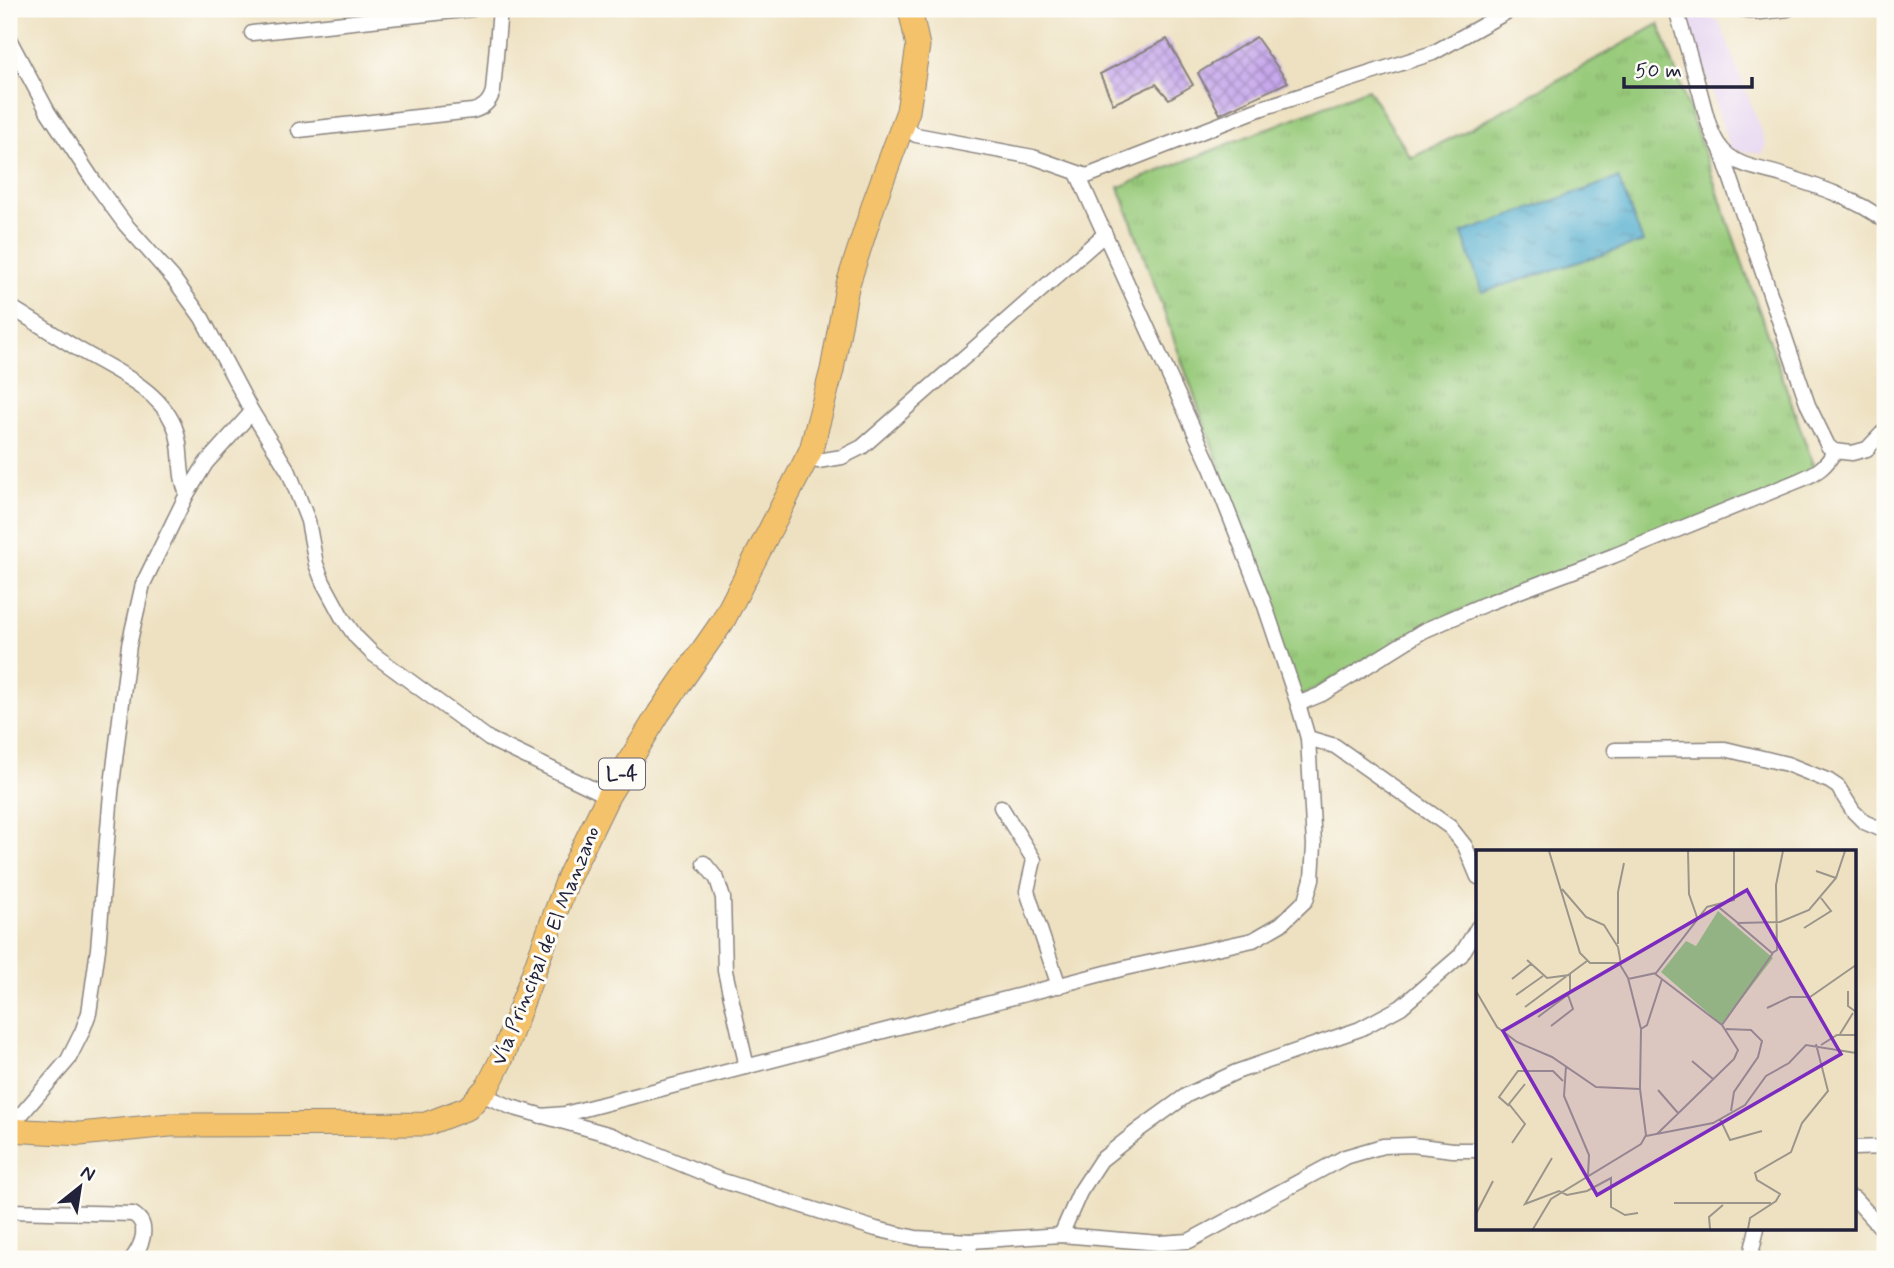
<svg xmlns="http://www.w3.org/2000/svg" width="1894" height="1268" font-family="Mynerve,sans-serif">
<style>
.built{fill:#e5d3f1}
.grass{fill:url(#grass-tufts);stroke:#5e765b;stroke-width:2}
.water{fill:url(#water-ripples);stroke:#386784;stroke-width:2}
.building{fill:url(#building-cross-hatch)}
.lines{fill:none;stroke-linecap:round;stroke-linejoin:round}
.minor-casing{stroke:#88827e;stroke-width:17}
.primary-casing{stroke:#88827e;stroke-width:25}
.minor{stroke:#fff;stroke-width:14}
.primary{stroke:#f4c26a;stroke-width:23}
.labels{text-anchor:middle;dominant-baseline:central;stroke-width:6;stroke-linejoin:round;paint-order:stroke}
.shield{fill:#fdfcf7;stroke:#646373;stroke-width:2}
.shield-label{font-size:19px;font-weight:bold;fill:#22223b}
.street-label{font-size:21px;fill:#22223b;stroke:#fdfcf7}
.inset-road{fill:none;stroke:#9c958b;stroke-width:2}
.view{fill:#7b2cbf;fill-opacity:0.15;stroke:#7b2cbf;stroke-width:3.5}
.inset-edge{fill:none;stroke:#22223b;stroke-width:3.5}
</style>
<defs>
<pattern id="grass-tufts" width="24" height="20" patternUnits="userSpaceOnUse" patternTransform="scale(1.75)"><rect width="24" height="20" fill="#99cb7b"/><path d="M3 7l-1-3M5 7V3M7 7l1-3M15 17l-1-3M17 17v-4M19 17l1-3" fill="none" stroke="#84ae6b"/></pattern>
<pattern id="water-ripples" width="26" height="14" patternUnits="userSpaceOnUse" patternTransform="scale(1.75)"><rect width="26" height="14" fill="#4faccd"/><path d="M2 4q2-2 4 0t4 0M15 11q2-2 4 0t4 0" fill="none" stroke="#418ca8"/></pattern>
<pattern id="building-cross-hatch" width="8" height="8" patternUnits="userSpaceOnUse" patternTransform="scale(1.75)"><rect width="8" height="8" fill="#c7a9ec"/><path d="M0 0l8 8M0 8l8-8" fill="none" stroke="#a189c0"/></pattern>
</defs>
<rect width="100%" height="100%" fill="#fdfcf7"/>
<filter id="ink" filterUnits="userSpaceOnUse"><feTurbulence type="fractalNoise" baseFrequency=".0143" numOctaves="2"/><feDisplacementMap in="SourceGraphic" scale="14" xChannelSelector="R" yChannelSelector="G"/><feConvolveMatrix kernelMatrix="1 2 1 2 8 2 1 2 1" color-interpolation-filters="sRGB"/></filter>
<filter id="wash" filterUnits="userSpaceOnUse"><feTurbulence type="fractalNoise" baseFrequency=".00686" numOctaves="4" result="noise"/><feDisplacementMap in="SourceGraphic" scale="28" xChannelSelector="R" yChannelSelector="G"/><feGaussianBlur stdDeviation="1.57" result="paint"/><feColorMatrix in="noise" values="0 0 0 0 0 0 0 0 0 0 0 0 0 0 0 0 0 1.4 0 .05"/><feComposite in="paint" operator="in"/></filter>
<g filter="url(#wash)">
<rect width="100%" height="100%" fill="#eee1c1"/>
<polygon class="built" points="1686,10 1719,21 1766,143 1763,154 1730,149"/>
<polygon class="grass" points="1659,24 1818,479 1596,557 1449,615 1293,701 1265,592 1119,187 1368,89 1411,158 1462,133"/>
<polygon class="water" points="1618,178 1643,242 1482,292 1462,233"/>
<g id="blocks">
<g class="building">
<polygon points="1256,37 1288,82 1220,114 1198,73"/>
<polygon points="1167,39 1193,85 1169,99 1156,84 1113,104 1100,74"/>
</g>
</g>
</g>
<g filter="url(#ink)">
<use href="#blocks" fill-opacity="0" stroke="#88827e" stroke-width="2"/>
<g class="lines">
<g class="minor-casing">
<g id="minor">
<path d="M1676,9C1684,36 1692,64 1700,92C1705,110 1709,132 1720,147C1735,167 1760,168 1782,175C1817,186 1857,199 1885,221"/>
<polyline points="1741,9 1760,12 1788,9"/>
<polyline points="252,33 473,9"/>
<polyline points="9,39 48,112 95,183 125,224 173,278 202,318 252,412 289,472 308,521 316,564 323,582 342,617 356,637 373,654 489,739 608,796"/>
<polyline points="905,120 903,126 916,135 1033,157 1087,176 1262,108 1433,53 1512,9"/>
<path d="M299,130L472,111C484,108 490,102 493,91L500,9"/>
<polyline points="1720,147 1808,405 1828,446 1834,451 1852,453 1867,449 1885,430"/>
<path d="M9,306C32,320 55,335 78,349C111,369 157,387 174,425C184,447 177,472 187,494"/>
<polyline points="811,450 818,461 842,457 862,447 1105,234"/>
<path d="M1298,704L1322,694L1423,631L1485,604L1613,556L1800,480C1816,473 1827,467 1834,451"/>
<polyline points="1308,738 1335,746 1450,827 1465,846 1478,877"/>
<polyline points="1615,750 1725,749 1787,764 1829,781 1838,787 1853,811 1864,822 1885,831"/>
<polyline points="1001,807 1034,860 1027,891 1059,986"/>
<polyline points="704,863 717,879 723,898 725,971 747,1067"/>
<polyline points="481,1094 511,1107 611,1135 720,1180 876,1229 916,1238 970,1241 1061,1235 1160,1243 1189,1241 1345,1157 1383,1146 1412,1145 1453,1150 1478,1150"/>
<polyline points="541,1116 565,1114 1125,968 1253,940 1281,924 1306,900 1312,879 1314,845 1308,738 1298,704 1265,606 1211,468 1077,173"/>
<polyline points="12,1130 19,1117 68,1060 82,1032 89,1013 98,949 111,793 129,645 143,584 187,494 206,463 252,412"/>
<polyline points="1854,1148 1885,1147"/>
<polyline points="1854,1198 1885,1232"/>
<path d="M9,1211L133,1214C151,1225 142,1245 132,1259"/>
<polyline points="1061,1235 1080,1192 1101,1160 1140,1129 1187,1095 1236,1072 1360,1029 1401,1007 1461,955 1478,927"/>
<polyline points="969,1259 970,1241"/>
<polyline points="1750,1259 1757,1228"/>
</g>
</g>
<g class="primary-casing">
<polyline id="primary" points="9,1130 80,1134 170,1125 426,1124 468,1108 488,1086 502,1058 569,876 608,796 659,713 723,621 811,450 832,370 847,287 875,200 908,111 918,46 910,9"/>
</g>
<use href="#minor" class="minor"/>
<use href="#primary" class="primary"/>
</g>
</g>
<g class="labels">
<rect class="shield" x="599" y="758.5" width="46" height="31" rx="5"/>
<g class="shield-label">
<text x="622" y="774">L-4</text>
</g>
<g class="street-label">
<text transform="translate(546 946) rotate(-68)">Vía Principal de El Manzano</text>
</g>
</g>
<g transform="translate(1476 850)">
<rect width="380" height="380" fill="#eee1c1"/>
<path d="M242,61L297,108L246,175L185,122L210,91L220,96Z" fill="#99cb7b"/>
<path class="inset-road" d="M212,1L213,44L222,70M340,21L360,28M86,39L110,67L128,75L142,97L145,114M240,55L262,73L304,72L333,60L360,28L369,1M261,73L296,103L301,100L300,35L307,1M328,78L355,61L345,48M142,94V42L148,13M51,110L71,128L94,125V143L62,167M178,123L246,175L262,200L258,209L181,284M36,129L55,114M152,129L180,123L231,57L258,50V1M0,141L21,177L41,192L76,207L120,237L164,239M372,141V156L380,162M40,145L67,126M49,157L111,111M291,158L314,147H334L380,115M246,175L297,103M75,176L97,159L92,145M165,179L171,175L186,129M250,179L275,180L286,191L282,207L258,242L255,261M364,184L377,163M345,195L361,185H380M216,211L237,229M90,216L88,246L113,305L112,326M182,240L202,263M33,256L23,247L42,221H77L87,231M244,269L254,290L286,281M170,286L237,273L269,255L290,226L313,213L330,195L380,203M36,293L49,274L33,254L49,234M76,308L49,354L83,341L91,345L111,341L135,328V357L149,365L162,363M198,353H295M0,364L17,331M57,379L75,349L165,294L170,285L164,239L165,179L152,128L143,113H114L104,103L73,1M234,379L233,367L247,355M272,379L274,368L300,351L304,344L281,330L279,323L315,302L326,273L352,241L340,194"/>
<path class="view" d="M271,40L365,204L121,345L27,181Z"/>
<rect width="380" height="380" class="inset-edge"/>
</g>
<rect width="1894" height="1268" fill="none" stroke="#fdfcf7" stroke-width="35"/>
<g transform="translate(80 1187) rotate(30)" stroke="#fdfcf7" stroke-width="5" paint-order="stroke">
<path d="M0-5L12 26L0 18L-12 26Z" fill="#22223b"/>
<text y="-10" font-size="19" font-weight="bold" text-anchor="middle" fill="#22223b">N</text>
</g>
<path d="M1624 77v10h128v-10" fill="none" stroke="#22223b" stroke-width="3.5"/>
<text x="1635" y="77" font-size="21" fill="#22223b" stroke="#fdfcf7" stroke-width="5" paint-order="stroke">50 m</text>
</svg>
